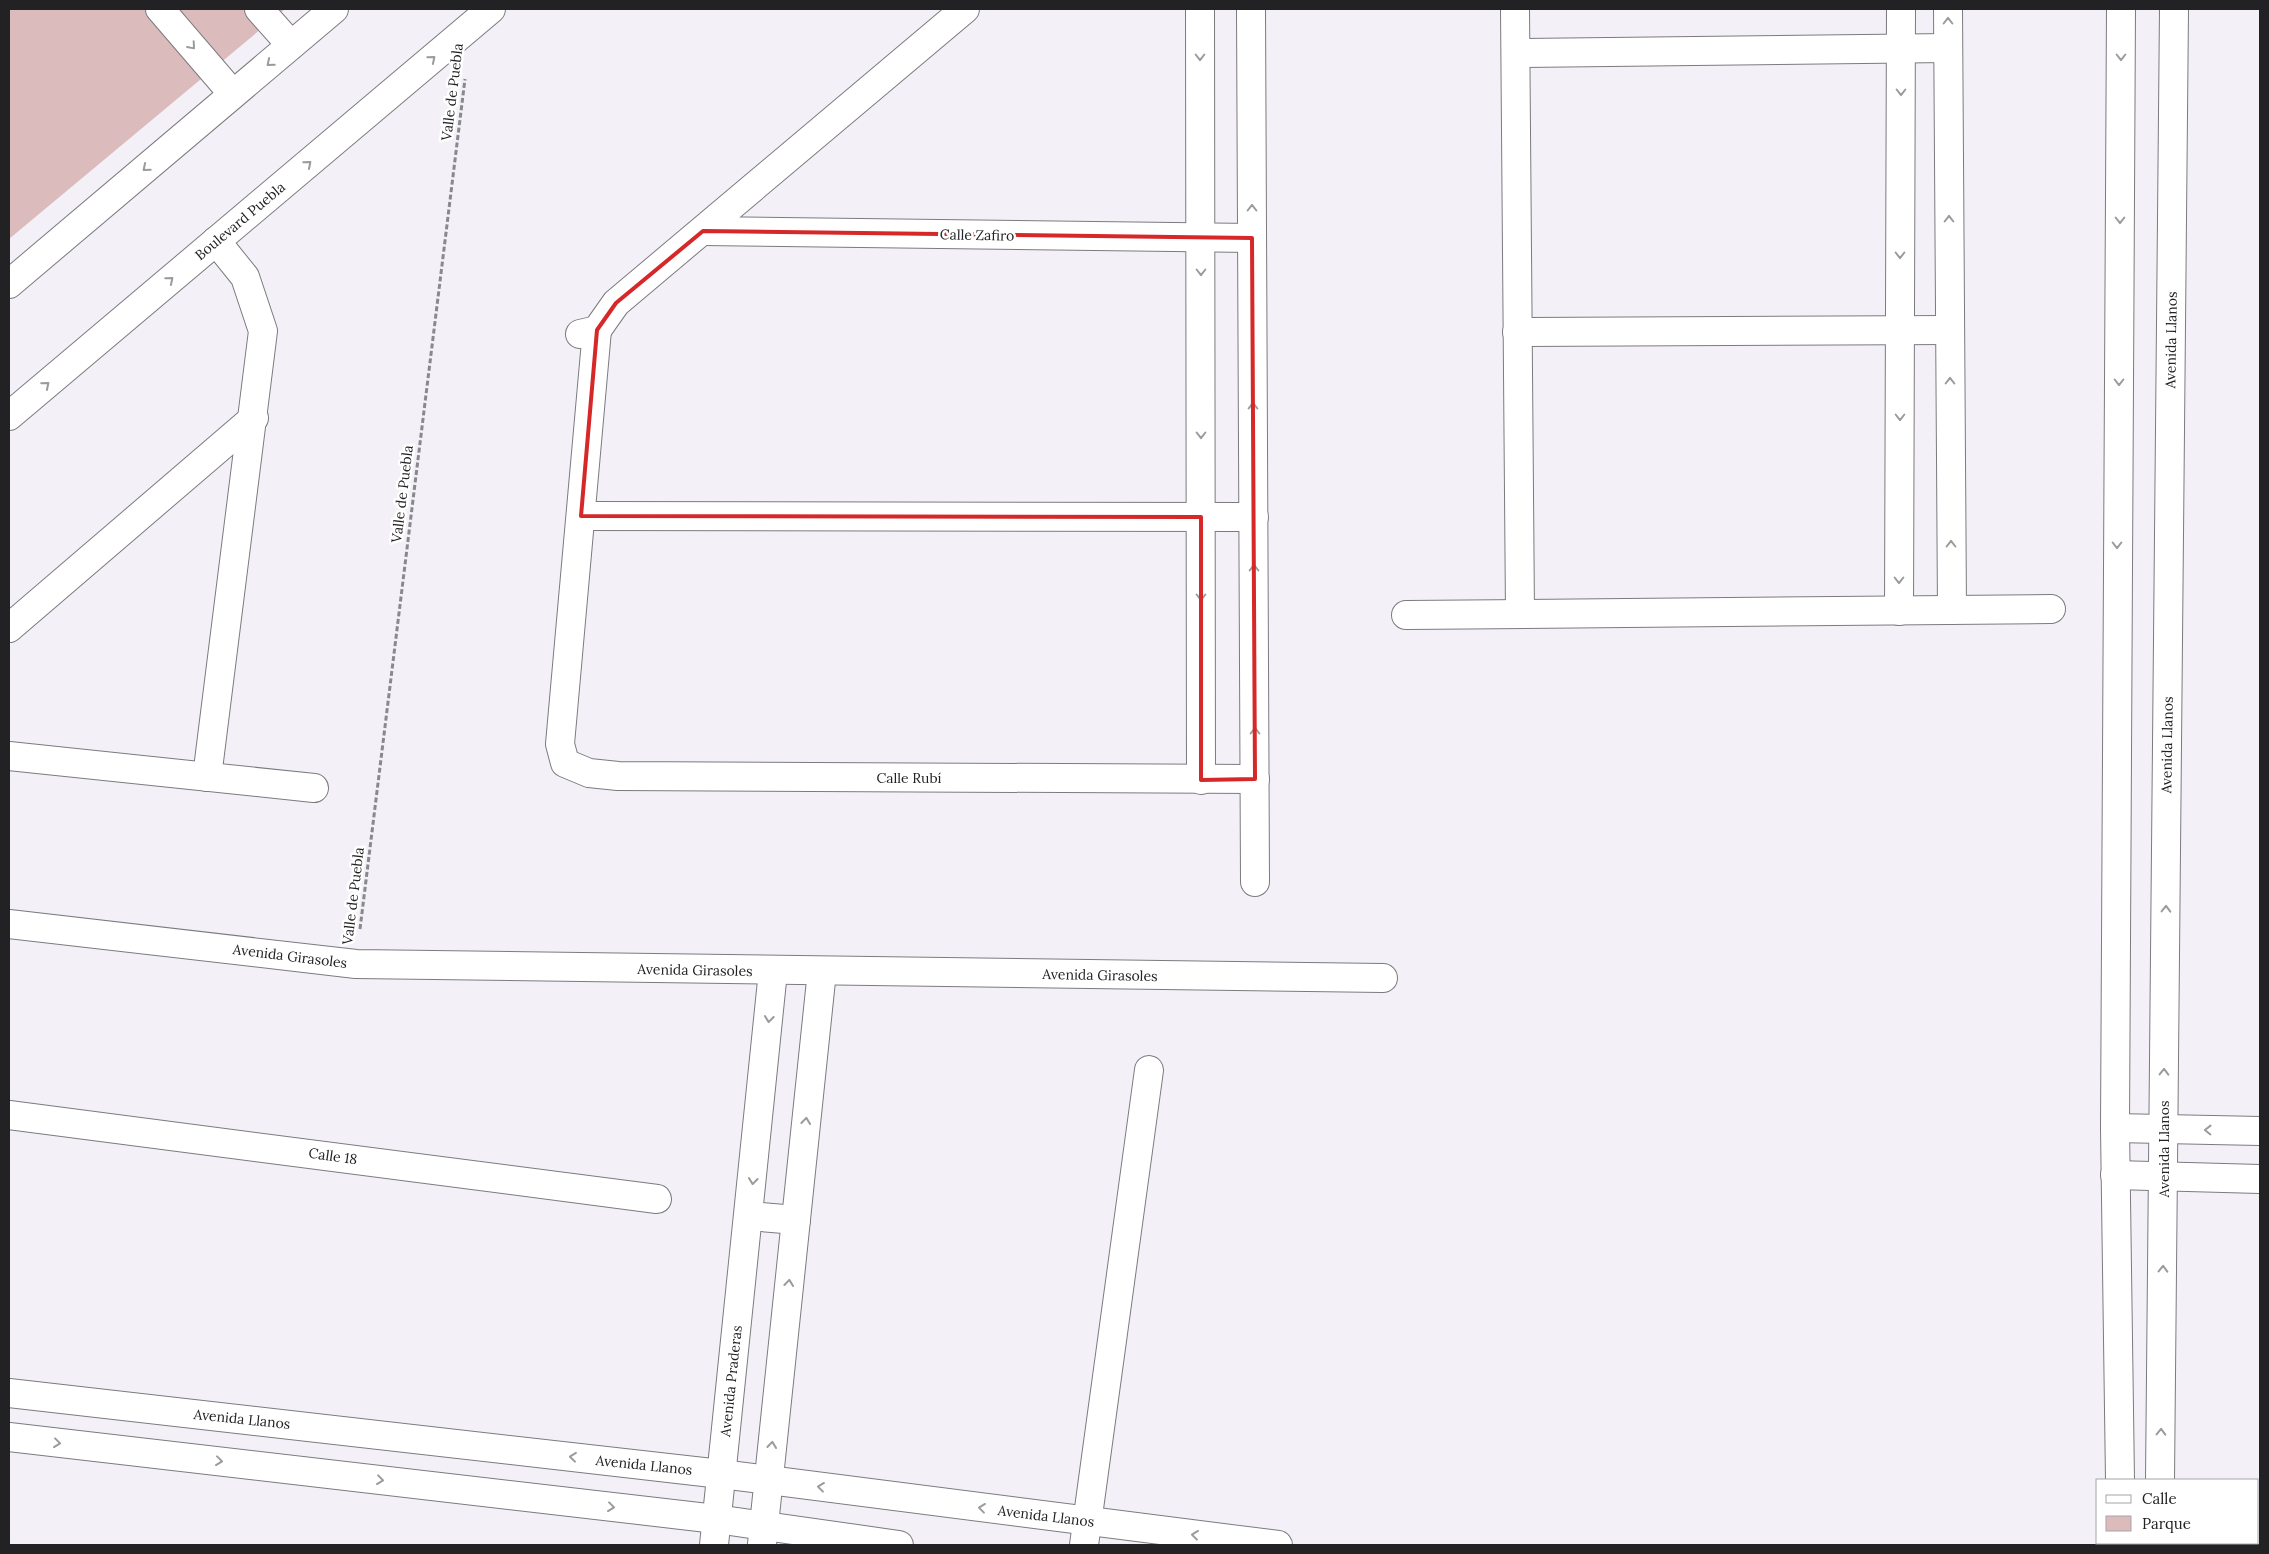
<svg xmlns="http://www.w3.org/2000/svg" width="2269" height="1554" font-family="Lora,serif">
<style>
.green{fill:#dcbbbd}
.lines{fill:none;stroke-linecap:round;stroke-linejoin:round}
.minor-casing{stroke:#7c7a7f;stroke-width:30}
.path{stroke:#89888c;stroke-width:3;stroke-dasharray:5 2.5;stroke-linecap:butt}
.minor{stroke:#fff;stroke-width:28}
.oneway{stroke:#9c9b9c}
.marked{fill:none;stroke:#d62828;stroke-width:4;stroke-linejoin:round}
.labels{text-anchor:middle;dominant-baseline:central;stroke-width:5;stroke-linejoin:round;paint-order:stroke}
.street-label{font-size:14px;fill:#222123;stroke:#fff}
</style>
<rect width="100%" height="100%" fill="#f3f1f7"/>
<polygon class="green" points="9,9 285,9 9,239"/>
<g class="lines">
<g class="minor-casing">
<g id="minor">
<polyline points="160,9 233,94"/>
<polyline points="259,9 291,45"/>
<polyline points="1200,9 1201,780"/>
<polyline points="1251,9 1255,882"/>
<polyline points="1515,9 1520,614"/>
<polyline points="1948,9 1952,610"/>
<polyline points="1516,53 1948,48"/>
<polyline points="703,231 1252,238"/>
<polyline points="9,284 334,9"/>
<polyline points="597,330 560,744 565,763 589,773 618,776 1255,779"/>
<polyline points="1517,332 1950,330"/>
<polyline points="580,334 597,330 616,303 965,9"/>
<polyline points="9,416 491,9"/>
<polyline points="581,516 1254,517"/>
<polyline points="1899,611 1901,9"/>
<polyline points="1406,615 2051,609"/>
<polyline points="9,628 254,418"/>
<polyline points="9,756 314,788"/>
<polyline points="207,777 263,331 245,277 216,241"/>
<polyline points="9,924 356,964 1383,978"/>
<polyline points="9,1115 657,1199"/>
<polyline points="2115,1128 2260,1131"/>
<polyline points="2115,1175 2260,1179"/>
<polyline points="749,1216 796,1220"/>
<polyline points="9,1393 721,1474 1278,1545"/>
<polyline points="9,1437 716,1519 899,1545"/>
<polyline points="2120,1480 2115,1128 2121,9"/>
<polyline points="2160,1480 2174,9"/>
<polyline points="2121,1543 2121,1545"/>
<polyline points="762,1544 822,971"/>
<polyline points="714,1545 773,971"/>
<polyline points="1084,1545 1149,1070"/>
<polyline points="2159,1545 2159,1543"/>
</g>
</g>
<polyline class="path" points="360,929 465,79"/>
<use href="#minor" class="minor"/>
</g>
<defs><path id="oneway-chevron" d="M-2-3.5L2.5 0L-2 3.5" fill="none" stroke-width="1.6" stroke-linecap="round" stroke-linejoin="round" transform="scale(1.25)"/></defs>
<g class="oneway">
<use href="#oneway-chevron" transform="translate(1948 21) rotate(-90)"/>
<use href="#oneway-chevron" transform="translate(192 46) rotate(49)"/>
<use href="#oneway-chevron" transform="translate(1200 57) rotate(90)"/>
<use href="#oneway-chevron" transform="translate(2121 57) rotate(90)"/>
<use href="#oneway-chevron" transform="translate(432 59) rotate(-40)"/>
<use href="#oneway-chevron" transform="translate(270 63) rotate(140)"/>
<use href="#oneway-chevron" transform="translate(1901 92) rotate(90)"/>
<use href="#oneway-chevron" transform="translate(308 164) rotate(-40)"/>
<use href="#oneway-chevron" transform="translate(146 168) rotate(140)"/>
<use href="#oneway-chevron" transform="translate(1252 208) rotate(-90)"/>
<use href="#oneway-chevron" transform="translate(1949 219) rotate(-90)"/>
<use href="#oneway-chevron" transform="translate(2120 220) rotate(90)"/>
<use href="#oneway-chevron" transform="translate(1900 255) rotate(90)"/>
<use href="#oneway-chevron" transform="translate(1201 272) rotate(90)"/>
<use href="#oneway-chevron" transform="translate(170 280) rotate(-40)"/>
<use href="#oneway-chevron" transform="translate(1950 381) rotate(-90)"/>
<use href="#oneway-chevron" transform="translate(2119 382) rotate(90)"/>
<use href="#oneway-chevron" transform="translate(46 385) rotate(-40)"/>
<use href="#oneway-chevron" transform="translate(1253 406) rotate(-90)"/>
<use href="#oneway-chevron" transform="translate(1900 417) rotate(90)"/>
<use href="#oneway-chevron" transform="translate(1201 435) rotate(90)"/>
<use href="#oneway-chevron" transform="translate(1951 544) rotate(-90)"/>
<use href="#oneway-chevron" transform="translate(2117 545) rotate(90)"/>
<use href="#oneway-chevron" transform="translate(1254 568) rotate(-90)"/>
<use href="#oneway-chevron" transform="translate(1899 580) rotate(90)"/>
<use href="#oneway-chevron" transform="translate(1201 597) rotate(90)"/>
<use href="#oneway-chevron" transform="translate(1255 731) rotate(-90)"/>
<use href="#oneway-chevron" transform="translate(2166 909) rotate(-89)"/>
<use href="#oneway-chevron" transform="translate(769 1019) rotate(96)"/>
<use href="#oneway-chevron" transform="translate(2164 1072) rotate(-89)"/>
<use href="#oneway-chevron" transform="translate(806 1121) rotate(-84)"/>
<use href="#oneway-chevron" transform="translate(2208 1130) rotate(-179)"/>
<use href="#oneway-chevron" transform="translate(753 1181) rotate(96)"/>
<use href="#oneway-chevron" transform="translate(2163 1269) rotate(-89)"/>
<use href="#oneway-chevron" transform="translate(789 1283) rotate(-84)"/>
<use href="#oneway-chevron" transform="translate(2161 1432) rotate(-89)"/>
<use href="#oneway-chevron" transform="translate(57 1443) rotate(7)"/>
<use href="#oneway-chevron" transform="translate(772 1445) rotate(-84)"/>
<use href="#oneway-chevron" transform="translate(573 1457) rotate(-174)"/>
<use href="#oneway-chevron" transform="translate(219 1461) rotate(7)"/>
<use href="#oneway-chevron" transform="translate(380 1480) rotate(7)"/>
<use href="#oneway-chevron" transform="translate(821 1487) rotate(-173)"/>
<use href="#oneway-chevron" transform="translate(611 1507) rotate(7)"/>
<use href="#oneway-chevron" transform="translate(982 1508) rotate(-173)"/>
<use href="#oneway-chevron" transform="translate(1195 1535) rotate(-173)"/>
</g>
<path class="marked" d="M703,231L1252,238L1255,779L1201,780V517L581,516L597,330L616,303Z"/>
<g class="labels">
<g class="street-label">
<text transform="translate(452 92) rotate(-83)">Valle de Puebla</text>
<text transform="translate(240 221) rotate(-40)">Boulevard Puebla</text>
<text transform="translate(977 235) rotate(1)">Calle Zafiro</text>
<text transform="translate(2171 340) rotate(-89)">Avenida Llanos</text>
<text transform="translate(402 494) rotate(-83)">Valle de Puebla</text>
<text transform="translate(2167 745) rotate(-89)">Avenida Llanos</text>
<text x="909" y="778">Calle Rubí</text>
<text transform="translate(353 896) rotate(-83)">Valle de Puebla</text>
<text transform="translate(290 956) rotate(7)">Avenida Girasoles</text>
<text transform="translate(695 970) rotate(1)">Avenida Girasoles</text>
<text transform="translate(1100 975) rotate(1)">Avenida Girasoles</text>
<text transform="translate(2164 1149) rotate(-90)">Avenida Llanos</text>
<text transform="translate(333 1156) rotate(8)">Calle 18</text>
<text transform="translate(731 1381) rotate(-84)">Avenida Praderas</text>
<text transform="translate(242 1419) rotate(6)">Avenida Llanos</text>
<text transform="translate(644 1465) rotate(6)">Avenida Llanos</text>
<text transform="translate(1046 1516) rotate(7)">Avenida Llanos</text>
</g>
</g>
<rect width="2269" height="1554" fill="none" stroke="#222123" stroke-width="20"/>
<rect x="2096" y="1479" width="162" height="65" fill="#ffffff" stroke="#a7a6a7"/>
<rect x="2106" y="1495" width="25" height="8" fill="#ffffff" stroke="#a7a6a7"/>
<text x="2142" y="1504" font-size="15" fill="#222123">Calle</text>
<rect x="2106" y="1516" width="25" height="15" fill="#dcbbbd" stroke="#a7a6a7"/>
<text x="2142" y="1529" font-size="15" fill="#222123">Parque</text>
</svg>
